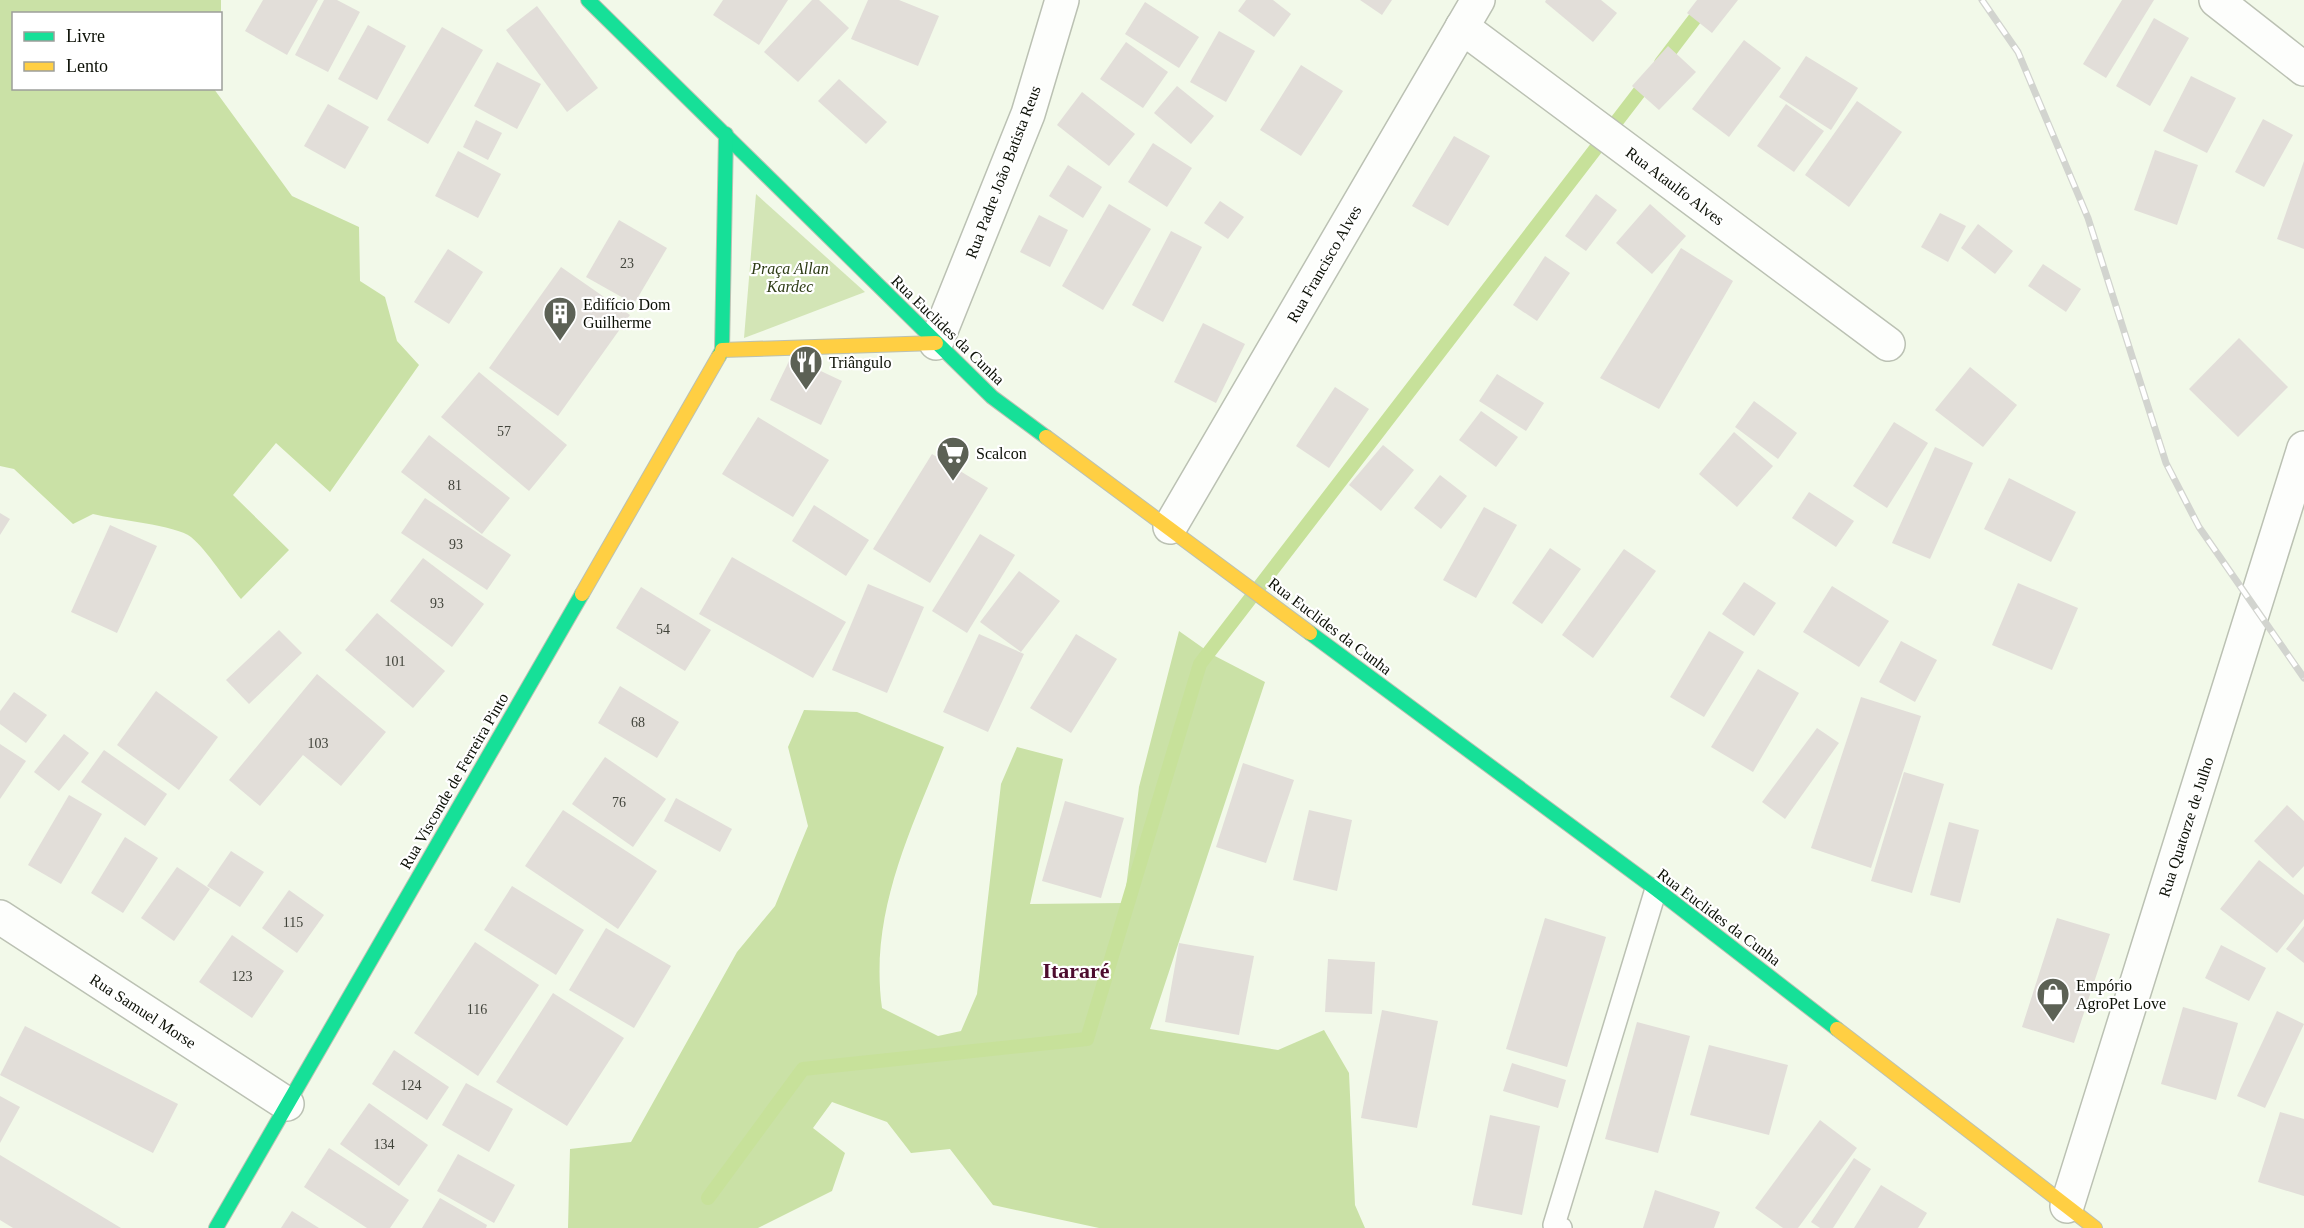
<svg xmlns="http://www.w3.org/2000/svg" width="2304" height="1228" font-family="Georgia,serif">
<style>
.green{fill:#d3e5b6}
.forest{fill:#cae1a6}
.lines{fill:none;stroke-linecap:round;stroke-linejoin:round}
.stream{stroke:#c7e19a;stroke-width:14}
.building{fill:#e2ded9}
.lane-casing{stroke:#bbc1b3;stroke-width:24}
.street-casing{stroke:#bbc1b3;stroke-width:36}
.fast-casing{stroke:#bbc1b3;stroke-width:16}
.slow-casing{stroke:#bbc1b3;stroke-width:16}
.lane{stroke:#fdfefc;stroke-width:21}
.street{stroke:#fdfefc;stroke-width:33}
.fast{stroke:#16e098;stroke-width:14}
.slow{stroke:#ffcf43;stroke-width:14}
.rail-casing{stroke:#d2d4cf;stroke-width:7}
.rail{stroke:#fff;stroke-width:4.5;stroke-dasharray:14;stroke-linecap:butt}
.labels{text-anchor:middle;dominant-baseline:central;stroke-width:4.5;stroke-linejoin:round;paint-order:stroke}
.number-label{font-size:14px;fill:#41433a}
.street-label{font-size:16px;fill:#0b0f05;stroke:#fff}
.park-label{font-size:16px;font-style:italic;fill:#2e3c15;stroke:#fff}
.poi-label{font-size:16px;fill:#0b0f05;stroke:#fff;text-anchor:start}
.district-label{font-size:22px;font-weight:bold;fill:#4d0c2e;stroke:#fff}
</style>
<rect width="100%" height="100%" fill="#f2f9e9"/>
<polygon class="green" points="756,194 865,292 744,338"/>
<g class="forest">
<path d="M0,0H221V26L220,14H14V88L214,89L292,196L359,227L360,281L385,297L397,341L419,365L330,492L276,443L233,495L289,550L241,599C227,582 207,550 191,537C176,525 115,520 93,514L73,524L14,469L0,466Z"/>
<path d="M1179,631L1213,655L1265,682L1150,1029L1278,1050L1324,1030L1349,1073L1355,1205L1365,1228H1099L993,1205L950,1149L911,1153L887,1122L832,1102L813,1128L845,1153L832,1191L758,1228H568L570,1149L631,1142L737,952L775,906L808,826L788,747L804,710L857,712L944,747C910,832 869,914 882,1008L938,1036L961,1031L977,994L1001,784L1017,747L1063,759L1030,904L1124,903L1139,787Z"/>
</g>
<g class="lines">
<g class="stream">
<polyline points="1661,63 1709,0"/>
<polyline points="708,1198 803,1069 1087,1039 1200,664 1650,78"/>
</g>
</g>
<g class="building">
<polygon points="263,0 318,0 287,55 245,31"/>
<polygon points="324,0 337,0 360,12 328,72 295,55"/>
<polygon points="723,0 788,0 759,45 713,15"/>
<polygon points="812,0 819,0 849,28 798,82 764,52"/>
<polygon points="868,0 899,0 939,16 918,66 851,39"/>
<polygon points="1246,0 1273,0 1291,14 1274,37 1238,11"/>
<polygon points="1360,0 1392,0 1382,15"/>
<polygon points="1546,0 1601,0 1617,13 1593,42 1545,2"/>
<polygon points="1697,0 1738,0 1712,33 1687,13"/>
<polygon points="2122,0 2154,0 2106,78 2083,64"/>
<polygon points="1145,2 1199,37 1179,68 1125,34"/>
<polygon points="537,6 598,88 567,112 506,30"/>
<polygon points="2154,18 2189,38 2150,106 2116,86"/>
<polygon points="368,25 406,46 377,100 338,79"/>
<polygon points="442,27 483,50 428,144 387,120"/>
<polygon points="1219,31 1255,51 1226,102 1190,82"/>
<polygon points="1744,40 1781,68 1729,137 1692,109"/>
<polygon points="1126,42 1168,72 1143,108 1100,79"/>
<polygon points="1668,46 1696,72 1659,110 1632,86"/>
<polygon points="1806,56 1858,88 1831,130 1779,97"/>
<polygon points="497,62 541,84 517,129 474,106"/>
<polygon points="1301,65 1343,91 1301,156 1260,130"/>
<polygon points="2191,76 2236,98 2207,153 2163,131"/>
<polygon points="839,79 887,122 866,144 818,101"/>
<polygon points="1177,86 1214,116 1191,144 1154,113"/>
<polygon points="1082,92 1135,134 1109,166 1057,125"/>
<polygon points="1857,101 1902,132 1849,207 1805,175"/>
<polygon points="328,104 369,127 345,169 304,146"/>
<polygon points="1786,104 1824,131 1794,172 1757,146"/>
<polygon points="2263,119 2293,135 2264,187 2235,172"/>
<polygon points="476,120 502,133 488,160 463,147"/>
<polygon points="1454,136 1490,156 1448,226 1412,206"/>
<polygon points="1153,143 1192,168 1167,207 1128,182"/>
<polygon points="2155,150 2198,165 2177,225 2134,210"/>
<polygon points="458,151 501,174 478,218 435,196"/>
<polygon points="2304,161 2304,249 2277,239"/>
<polygon points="1068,165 1102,187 1083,218 1049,196"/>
<polygon points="1596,194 1617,210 1586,251 1565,236"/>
<polygon points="1220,201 1244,217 1228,239 1204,223"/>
<polygon points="1109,204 1151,229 1103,310 1062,286"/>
<polygon points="1650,204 1686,236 1652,274 1616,243"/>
<polygon points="1940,213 1966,226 1948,262 1921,247"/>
<polygon points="1039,215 1068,230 1050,267 1020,252"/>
<polygon points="619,220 667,248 634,304 586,277"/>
<polygon points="1978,224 2013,251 1995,274 1961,248"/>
<polygon points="1171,231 1202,247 1163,322 1132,305"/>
<polygon points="1681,248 1733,281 1659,409 1600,378"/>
<polygon points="448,249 483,272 449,324 414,302"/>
<polygon points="1545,256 1570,273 1537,321 1513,305"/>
<polygon points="2043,264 2081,289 2066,312 2028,286"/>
<polygon points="561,267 630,315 558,416 489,368"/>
<polygon points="1203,323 1245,344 1216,403 1174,382"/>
<polygon points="2239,338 2288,387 2238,437 2189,389"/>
<polygon points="791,357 842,381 821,425 770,400"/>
<polygon points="1970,367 2017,405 1983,447 1935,410"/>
<polygon points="479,372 567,445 529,491 441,417"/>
<polygon points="1497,374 1544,403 1526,431 1479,401"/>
<polygon points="1335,387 1369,409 1329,468 1296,446"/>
<polygon points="1754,401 1797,433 1778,459 1735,427"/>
<polygon points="1481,411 1518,437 1496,467 1459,440"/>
<polygon points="758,417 829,460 793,517 722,474"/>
<polygon points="1894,422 1928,443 1887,508 1853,486"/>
<polygon points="1734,432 1773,466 1737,507 1699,474"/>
<polygon points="429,435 510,498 482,534 401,472"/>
<polygon points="1383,445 1414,470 1381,511 1349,485"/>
<polygon points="1935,447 1973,463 1930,559 1892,543"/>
<polygon points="932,454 988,488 930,583 873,549"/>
<polygon points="1440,475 1467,496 1441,529 1414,508"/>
<polygon points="2009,478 2076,512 2051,562 1984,529"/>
<polygon points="1809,492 1854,521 1836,547 1792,518"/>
<polygon points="425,498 511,555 487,590 401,533"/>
<polygon points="814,505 869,540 846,576 792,541"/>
<polygon points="1484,507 1517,525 1476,598 1443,580"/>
<polygon points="0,513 10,519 0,535"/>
<polygon points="110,525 157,546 117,633 71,612"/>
<polygon points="980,534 1015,555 967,633 932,611"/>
<polygon points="1550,548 1581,569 1542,624 1512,603"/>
<polygon points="1624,549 1656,571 1593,658 1562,635"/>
<polygon points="732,557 846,622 813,678 699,614"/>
<polygon points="423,558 484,604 452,647 390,601"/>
<polygon points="1019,571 1060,601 1021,652 980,622"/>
<polygon points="1744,582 1776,603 1754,636 1722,614"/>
<polygon points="2018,583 2078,608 2052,670 1992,645"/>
<polygon points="868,584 924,607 887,693 832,670"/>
<polygon points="1832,586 1889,621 1859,667 1803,632"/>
<polygon points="641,587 711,630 685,671 616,628"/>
<polygon points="377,613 445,671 413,708 345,650"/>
<polygon points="279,630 302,653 249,704 226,680"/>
<polygon points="1709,631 1744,652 1704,717 1670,697"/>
<polygon points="979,634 1024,654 988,732 943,712"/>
<polygon points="1076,634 1117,659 1071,733 1030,708"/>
<polygon points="1901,641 1937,660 1915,702 1879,682"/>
<polygon points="1758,669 1799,693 1753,772 1711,747"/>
<polygon points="317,674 386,732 341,786 303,755 260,806 229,780"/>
<polygon points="620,686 679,722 657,758 598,723"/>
<polygon points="156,691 218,737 179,790 117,745"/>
<polygon points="14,692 47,715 26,743 0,724 0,711"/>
<polygon points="1861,697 1921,716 1871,868 1811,848"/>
<polygon points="1817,728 1839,743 1785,819 1762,802"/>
<polygon points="64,734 89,753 59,791 34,772"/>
<polygon points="0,744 26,761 0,799"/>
<polygon points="104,750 167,794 145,826 81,782"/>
<polygon points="605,757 666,799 633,847 572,804"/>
<polygon points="1243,763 1294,780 1266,863 1216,847"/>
<polygon points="1904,772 1944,784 1912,893 1871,881"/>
<polygon points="69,795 102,814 61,884 28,865"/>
<polygon points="676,798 732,829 720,852 664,821"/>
<polygon points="1065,801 1124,818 1101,898 1042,881"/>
<polygon points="2287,805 2304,821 2304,866 2293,878 2254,841"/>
<polygon points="563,810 657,871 618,929 525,866"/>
<polygon points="1309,810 1352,820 1337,891 1293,880"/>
<polygon points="1949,822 1979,830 1960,903 1930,895"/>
<polygon points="125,837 158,858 123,913 91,893"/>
<polygon points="231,851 264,872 240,907 207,886"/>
<polygon points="2259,860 2304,895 2304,919 2277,953 2220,909"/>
<polygon points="177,867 210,889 174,941 141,918"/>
<polygon points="512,886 584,930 556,975 484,930"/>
<polygon points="289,890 324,915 297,953 262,928"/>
<polygon points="1545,918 1606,937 1567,1067 1506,1049"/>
<polygon points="2057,918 2110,934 2074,1043 2022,1027"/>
<polygon points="2304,926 2304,963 2286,949"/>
<polygon points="606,928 671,966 634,1028 569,990"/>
<polygon points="232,935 284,971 252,1018 199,982"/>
<polygon points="475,942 539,985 478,1076 414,1033"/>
<polygon points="1179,943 1254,956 1239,1035 1165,1022"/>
<polygon points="2221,945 2266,968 2249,1001 2205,978"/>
<polygon points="1328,959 1375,962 1372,1014 1325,1012"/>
<polygon points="553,993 624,1038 567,1126 496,1082"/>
<polygon points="2183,1007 2238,1023 2216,1100 2161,1084"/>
<polygon points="1382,1010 1438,1021 1417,1128 1361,1118"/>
<polygon points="2277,1011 2304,1024 2265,1108 2237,1096"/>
<polygon points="1637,1022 1690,1036 1658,1153 1605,1139"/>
<polygon points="25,1026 178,1104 153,1153 0,1075"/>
<polygon points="1709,1045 1788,1065 1769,1135 1690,1115"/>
<polygon points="394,1050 449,1087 427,1120 372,1084"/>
<polygon points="1512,1063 1566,1080 1558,1108 1503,1091"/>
<polygon points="466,1083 513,1109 489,1152 442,1125"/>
<polygon points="0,1096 20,1107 0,1143"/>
<polygon points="369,1103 428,1145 399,1186 340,1144"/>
<polygon points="2280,1112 2304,1119 2304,1196 2258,1182"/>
<polygon points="1490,1115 1540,1126 1522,1215 1472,1205"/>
<polygon points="1820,1120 1857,1148 1798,1228 1783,1228 1755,1208"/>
<polygon points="329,1148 409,1200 390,1228 367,1228 304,1187"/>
<polygon points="458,1154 515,1185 494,1223 437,1191"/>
<polygon points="0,1155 121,1228 13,1228 0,1220"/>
<polygon points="1854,1158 1871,1169 1833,1228 1820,1228 1811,1222"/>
<polygon points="1881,1185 1927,1213 1918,1228 1854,1228"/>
<polygon points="1655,1190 1720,1212 1714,1228 1643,1228"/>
<polygon points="440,1198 487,1225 486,1228 422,1228"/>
<polygon points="292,1211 319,1228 281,1228"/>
</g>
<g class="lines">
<g class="lane-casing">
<polyline id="lane" points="1561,1228 1554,1225 1656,889"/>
</g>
<g class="street-casing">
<g id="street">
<polyline points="2216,0 2304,69"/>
<polyline points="1462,27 1888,344"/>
<polyline points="936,343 1028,114 1062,0"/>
<polyline points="1170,527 1478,0"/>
<polyline points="0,917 287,1104"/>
<polyline points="2067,1206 2304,448"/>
</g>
</g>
<g class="fast-casing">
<g id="fast">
<polyline points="588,0 992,397 1046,437"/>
<polyline points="719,356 722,350 726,134"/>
<polyline points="1310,633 1656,889 1837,1029"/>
<polyline points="216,1228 582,594"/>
</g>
</g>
<g class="slow-casing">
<g id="slow">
<polyline points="722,350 936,343"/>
<polyline points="1046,437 1310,633"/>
<polyline points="582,594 719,356"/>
<polyline points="1837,1029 2095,1228"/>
</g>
</g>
<use href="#lane" class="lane"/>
<use href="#street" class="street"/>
<use href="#fast" class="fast"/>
<use href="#slow" class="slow"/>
<g class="rail-casing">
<polyline id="rail" points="1982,0 2018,52 2088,218 2166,463 2199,527 2304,678"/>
</g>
<use href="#rail" class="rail"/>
</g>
<defs>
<g id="building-pin" transform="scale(1.725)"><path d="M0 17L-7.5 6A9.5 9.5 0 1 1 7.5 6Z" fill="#5c6155" stroke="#fff"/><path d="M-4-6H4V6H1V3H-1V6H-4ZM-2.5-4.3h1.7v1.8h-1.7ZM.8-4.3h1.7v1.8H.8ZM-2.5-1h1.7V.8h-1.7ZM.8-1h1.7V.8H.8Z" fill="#fff"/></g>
<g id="restaurant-pin" transform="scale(1.725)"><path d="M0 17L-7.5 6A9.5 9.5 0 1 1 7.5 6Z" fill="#5c6155" stroke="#fff"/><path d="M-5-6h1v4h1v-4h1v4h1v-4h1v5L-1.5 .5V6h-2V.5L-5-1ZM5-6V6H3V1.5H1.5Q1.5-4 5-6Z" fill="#fff"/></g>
<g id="supermarket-pin" transform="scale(1.725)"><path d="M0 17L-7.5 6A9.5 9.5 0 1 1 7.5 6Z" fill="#5c6155" stroke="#fff"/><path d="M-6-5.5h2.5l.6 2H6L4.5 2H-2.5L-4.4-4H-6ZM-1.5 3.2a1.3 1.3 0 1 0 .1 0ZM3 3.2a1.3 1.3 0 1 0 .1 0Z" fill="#fff"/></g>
<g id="shop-pin" transform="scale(1.725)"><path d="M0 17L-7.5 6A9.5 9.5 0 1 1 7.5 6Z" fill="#5c6155" stroke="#fff"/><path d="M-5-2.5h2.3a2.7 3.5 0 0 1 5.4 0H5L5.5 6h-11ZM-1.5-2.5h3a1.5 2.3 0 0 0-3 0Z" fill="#fff"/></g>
</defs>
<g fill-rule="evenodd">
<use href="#building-pin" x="560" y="313"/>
<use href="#restaurant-pin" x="806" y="362"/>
<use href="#supermarket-pin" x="953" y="453"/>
<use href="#shop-pin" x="2053" y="994"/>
</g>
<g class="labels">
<g class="number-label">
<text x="627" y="263">23</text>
<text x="504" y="431">57</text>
<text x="455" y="485">81</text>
<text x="456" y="544">93</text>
<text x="437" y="603">93</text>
<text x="663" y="629">54</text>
<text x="395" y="661">101</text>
<text x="638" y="722">68</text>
<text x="318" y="743">103</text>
<text x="619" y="802">76</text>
<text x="293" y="922">115</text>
<text x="242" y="976">123</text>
<text x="477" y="1009">116</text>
<text x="411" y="1085">124</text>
<text x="384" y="1144">134</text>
</g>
<g class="street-label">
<text transform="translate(1003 172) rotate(-69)">Rua Padre João Batista Reus</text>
<text transform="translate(1675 186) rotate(37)">Rua Ataulfo Alves</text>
<text transform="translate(1324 264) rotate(-60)">Rua Francisco Alves</text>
<text transform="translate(948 330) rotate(44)">Rua Euclides da Cunha</text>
<text transform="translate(1330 626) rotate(37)">Rua Euclides da Cunha</text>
<text transform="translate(454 781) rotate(-60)">Rua Visconde de Ferreira Pinto</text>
<text transform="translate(2186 827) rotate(-72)">Rua Quatorze de Julho</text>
<text transform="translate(1719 917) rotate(37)">Rua Euclides da Cunha</text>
<text transform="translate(143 1011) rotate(33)">Rua Samuel Morse</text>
</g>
<g class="park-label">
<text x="790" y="268">Praça Allan<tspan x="790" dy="18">Kardec</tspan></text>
</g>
<g class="poi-label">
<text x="583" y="304">Edifício Dom<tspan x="583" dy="18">Guilherme</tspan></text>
<text x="829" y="362">Triângulo</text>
<text x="976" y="453">Scalcon</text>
<text x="2076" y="985">Empório<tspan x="2076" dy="18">AgroPet Love</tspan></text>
</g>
<g class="district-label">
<text x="1076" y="970">Itararé</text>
</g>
</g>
<rect x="12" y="12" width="210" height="78" fill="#ffffff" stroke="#9d9f9b" stroke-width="1.5"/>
<rect x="24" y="32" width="30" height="9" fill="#16e098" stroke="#9d9f9b" stroke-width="1.5"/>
<text x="66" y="42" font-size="18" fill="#0b0f05">Livre</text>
<rect x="24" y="62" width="30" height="9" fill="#ffcf43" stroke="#9d9f9b" stroke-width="1.5"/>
<text x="66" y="72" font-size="18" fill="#0b0f05">Lento</text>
</svg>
